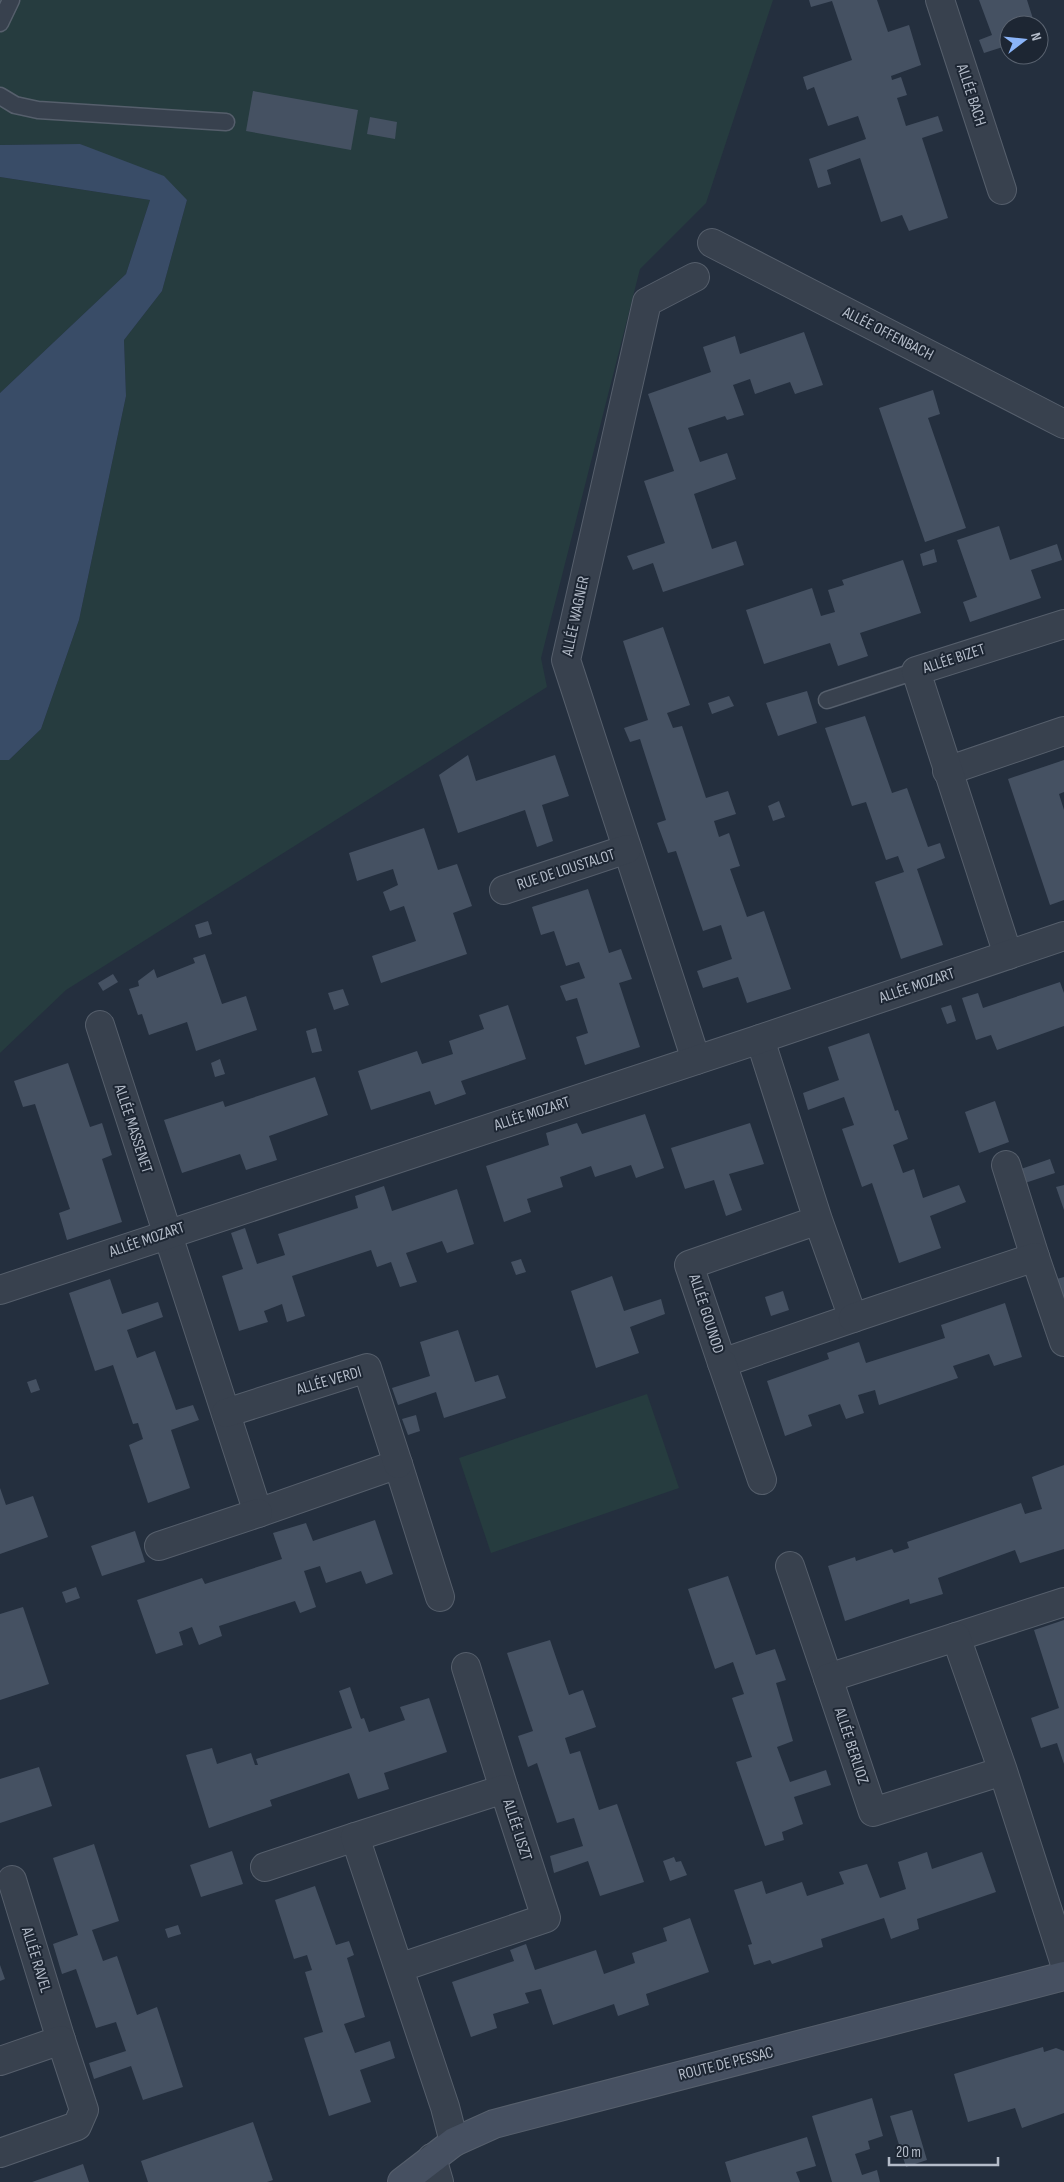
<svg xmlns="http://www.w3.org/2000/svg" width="1064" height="2182" font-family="'Sofia Sans Condensed',sans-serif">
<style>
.green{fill:#263c3f}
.water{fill:#394c67}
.building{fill:#455162}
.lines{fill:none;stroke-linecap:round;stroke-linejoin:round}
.lane-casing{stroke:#565f6c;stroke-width:19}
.street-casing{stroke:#565f6c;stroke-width:30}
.secondary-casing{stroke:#565f6c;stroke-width:30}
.lane{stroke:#38414e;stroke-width:16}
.street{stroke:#38414e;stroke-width:28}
.secondary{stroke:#465061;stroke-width:28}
.labels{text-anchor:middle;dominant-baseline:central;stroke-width:4;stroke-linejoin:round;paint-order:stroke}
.street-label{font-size:16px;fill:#b4bcc9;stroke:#1d2633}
</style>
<rect width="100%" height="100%" fill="#242f3e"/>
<g class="green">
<polygon points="0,0 773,0 706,203 640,269 541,658 547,687 66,990 0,1053 0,760 9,760 41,729 79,620 126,396 124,340 162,291 187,200 80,144 0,145"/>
<polygon points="0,177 150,200 126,274 0,393"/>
<polygon points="647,1394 679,1488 491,1553 459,1458"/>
</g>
<polygon class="water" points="80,144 164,176 187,200 162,291 124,340 126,396 79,620 41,729 9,760 0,760 0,393 126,274 150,200 0,177 0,145"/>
<g class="building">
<polygon points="809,0 877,0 888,32 909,25 921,65 891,76 892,80 901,77 907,95 897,98 906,126 938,116 943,131 922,138 948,218 909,231 902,215 881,222 860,158 827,170 831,184 818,188 809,159 866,139 858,116 828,126 814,87 807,90 803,77 852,60 832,1 811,7"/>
<polygon points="979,0 1027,0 1035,25 1009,25 1009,45 984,53 979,40 992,35"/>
<polygon points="253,91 358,110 351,150 246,131"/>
<polygon points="370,117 397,122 395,139 367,134"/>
<polygon points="804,332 823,385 795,394 790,382 755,394 750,379 733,385 744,415 727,420 725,416 688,428 700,462 727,453 736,479 694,494 712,549 736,541 744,565 663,592 653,563 633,570 627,556 665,543 644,481 674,471 648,394 711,372 703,347 735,336 740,354"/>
<polygon points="933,390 940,414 928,418 966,528 925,542 879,408"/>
<polygon points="999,526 1010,560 1057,544 1062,560 1031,570 1041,598 970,622 963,602 977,597 957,540"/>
<polygon points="934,549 937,562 923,566 920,554"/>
<polygon points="903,560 921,613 860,633 868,656 838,666 830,643 764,664 746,610 812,588 821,616 835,612 828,590 844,585 842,580"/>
<polygon points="663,627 690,705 667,713 673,728 682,726 706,798 728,791 736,814 714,821 719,837 729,833 740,866 730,869 747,917 764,911 791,989 747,1003 738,977 703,988 697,971 732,959 721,925 703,931 676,851 668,853 657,823 666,820 640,739 630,742 624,728 648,720 623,641"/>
<polygon points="807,691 817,723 778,736 766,703"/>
<polygon points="729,696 734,706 712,714 708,703"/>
<polygon points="865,716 892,793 907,788 928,847 940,843 945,858 917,869 943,945 901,959 875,882 904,872 898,856 886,860 866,802 852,806 825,728"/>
<polygon points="468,755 476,781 555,755 569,796 542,805 553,841 537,847 525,810 458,833 439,775"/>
<polygon points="1064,760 1064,792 1059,794 1064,810 1064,900 1050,905 1008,779"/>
<polygon points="779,801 785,817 773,821 768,806"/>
<polygon points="424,828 438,870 457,864 472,906 453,913 467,954 381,983 372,956 416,941 404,906 390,911 383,892 398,885 393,869 357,881 349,853"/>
<polygon points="588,889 609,953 621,949 632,979 619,983 640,1047 585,1065 576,1037 588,1033 577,998 566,1001 560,986 585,978 579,962 566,966 554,931 541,935 532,907"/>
<polygon points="208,921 212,934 199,938 195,925"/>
<polygon points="205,954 222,1004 246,996 257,1030 196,1051 187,1022 149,1035 142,1014 138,1015 129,989 139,986 138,981 154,969 157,978 195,963 193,958"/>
<polygon points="113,974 118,982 103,991 98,983"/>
<polygon points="1060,982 1064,993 1064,1026 997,1050 991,1035 976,1040 962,998 978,993 983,1008"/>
<polygon points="343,989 349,1005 334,1010 328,993"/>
<polygon points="508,1005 526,1059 461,1081 466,1094 435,1105 430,1091 371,1110 358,1071 417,1051 422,1064 453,1054 449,1041 484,1029 479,1015"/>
<polygon points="951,1005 956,1021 947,1024 941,1008"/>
<polygon points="316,1028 322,1051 312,1053 306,1031"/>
<polygon points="869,1033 895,1111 898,1110 908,1139 893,1145 903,1173 914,1169 923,1198 959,1185 966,1202 930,1216 941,1248 899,1263 872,1183 862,1187 842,1129 854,1125 844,1097 808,1110 803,1093 839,1080 828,1047"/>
<polygon points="220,1059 225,1074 215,1077 211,1063"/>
<polygon points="68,1063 90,1127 102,1123 112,1155 102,1159 122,1222 67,1240 59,1213 70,1209 35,1104 23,1107 14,1081"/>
<polygon points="315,1077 328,1115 269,1136 277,1160 246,1170 240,1154 182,1173 164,1120 223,1101 225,1107"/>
<polygon points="995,1101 1009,1142 979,1153 965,1112"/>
<polygon points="645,1114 664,1168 636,1178 631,1165 595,1177 591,1166 560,1177 563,1187 527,1199 531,1212 504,1222 486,1166 549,1145 546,1133 577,1123 582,1134"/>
<polygon points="750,1123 764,1164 729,1174 742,1210 726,1216 714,1180 685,1189 671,1148"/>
<polygon points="1050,1159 1055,1173 1022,1184 1018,1170"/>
<polygon points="1064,1185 1064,1210 1056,1187"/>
<polygon points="384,1186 392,1211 457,1189 474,1244 447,1253 442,1241 406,1253 417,1282 400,1287 391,1262 377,1267 371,1250 292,1276 305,1316 287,1322 282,1304 264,1311 268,1322 239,1331 222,1276 243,1269 231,1233 245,1228 257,1264 285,1255 278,1234 358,1208 355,1196"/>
<polygon points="521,1259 526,1272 516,1275 511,1262"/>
<polygon points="612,1276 624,1311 661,1299 665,1314 630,1327 639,1353 596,1368 571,1291"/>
<polygon points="1064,1277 1064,1311 1053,1280"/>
<polygon points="110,1279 122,1314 158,1302 163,1317 127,1330 137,1358 155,1351 176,1410 193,1405 199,1420 171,1430 190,1488 148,1503 129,1445 143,1439 138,1423 133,1424 113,1365 95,1371 69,1293"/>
<polygon points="783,1291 789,1310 771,1316 765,1297"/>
<polygon points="1005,1303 1022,1357 994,1366 989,1354 953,1366 958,1378 879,1405 875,1390 858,1395 864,1413 846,1419 840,1404 808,1415 812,1426 785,1436 767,1381 829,1359 827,1353 859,1342 866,1363 945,1338 941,1325"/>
<polygon points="458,1330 475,1382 498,1375 506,1398 444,1418 436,1392 398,1405 392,1388 430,1376 420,1342"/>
<polygon points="36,1379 40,1390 31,1393 27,1382"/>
<polygon points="416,1415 420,1431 408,1435 402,1419"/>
<polygon points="1064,1465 1064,1549 1020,1563 1015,1550 938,1578 943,1594 910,1604 909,1599 845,1621 828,1566 855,1557 856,1561 892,1549 894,1553 909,1548 907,1542 1021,1503 1025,1514 1042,1509 1032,1477"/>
<polygon points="0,1488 6,1505 33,1496 48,1537 0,1554"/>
<polygon points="375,1520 393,1574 366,1584 361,1571 326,1583 320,1566 304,1571 316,1607 300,1613 295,1601 219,1626 222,1636 199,1645 192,1627 179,1632 183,1645 156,1654 137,1600 202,1578 205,1584 282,1559 273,1533 306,1523 313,1541"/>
<polygon points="135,1531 145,1562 102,1576 91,1546"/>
<polygon points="728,1576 756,1655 775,1649 786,1680 776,1683 793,1741 777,1747 790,1782 826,1770 831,1785 794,1797 803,1824 782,1832 784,1840 765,1846 736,1762 752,1757 732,1698 744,1694 733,1662 715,1669 688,1589"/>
<polygon points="76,1587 80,1598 66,1603 62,1592"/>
<polygon points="23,1607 49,1684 0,1700 0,1614"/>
<polygon points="1064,1620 1064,1764 1057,1743 1041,1748 1031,1718 1059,1708 1034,1630"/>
<polygon points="550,1640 569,1695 583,1690 596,1727 565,1738 570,1754 580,1751 599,1810 617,1804 644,1882 600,1896 588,1861 554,1873 550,1856 583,1846 574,1818 557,1823 537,1763 528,1767 518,1736 533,1731 507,1653"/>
<polygon points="350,1687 361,1719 364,1718 369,1732 405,1720 400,1707 429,1698 447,1752 384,1773 389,1789 358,1799 349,1773 270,1800 272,1806 209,1828 186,1755 212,1748 217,1764 251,1753 255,1765 258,1765 256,1759 352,1728 339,1691"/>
<polygon points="39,1767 52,1806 0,1823 0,1779"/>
<polygon points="94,1844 119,1921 92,1930 103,1961 117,1956 137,2015 157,2007 183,2087 143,2100 131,2066 94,2079 89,2063 126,2051 116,2022 96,2028 76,1969 62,1974 53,1944 78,1935 53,1858"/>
<polygon points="232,1851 243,1884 201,1897 190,1865"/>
<polygon points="927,1852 932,1869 982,1852 996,1892 917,1919 919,1929 891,1939 884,1918 821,1939 823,1947 772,1964 770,1960 754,1965 748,1945 752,1944 734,1890 762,1881 766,1894 802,1882 807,1896 844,1884 839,1872 867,1864 880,1898 906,1889 898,1862"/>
<polygon points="674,1857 676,1862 681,1861 687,1875 670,1881 663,1861"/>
<polygon points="315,1886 336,1945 349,1941 354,1955 347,1958 365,2017 344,2024 355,2053 390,2041 395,2058 360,2070 371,2102 329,2116 304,2038 323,2032 305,1972 312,1970 307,1955 294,1959 275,1900"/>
<polygon points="690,1918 709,1972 646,1994 649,2005 618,2016 614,2004 553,2025 541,1989 525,1993 529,2003 493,2014 497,2028 471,2037 452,1982 514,1961 510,1950 526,1944 535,1970 596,1950 604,1974 635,1963 632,1953 667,1941 663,1928"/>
<polygon points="178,1925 181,1934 168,1938 165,1929"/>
<polygon points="0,1965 5,1979 0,1981"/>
<polygon points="1043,2047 1044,2052 1056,2048 1064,2051 1064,2113 1022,2128 1015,2108 968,2122 954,2074"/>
<polygon points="872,2098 883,2136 868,2141 870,2149 855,2154 862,2175 877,2170 880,2182 832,2182 812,2116"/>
<polygon points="912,2110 927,2160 906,2167 890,2116"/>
<polygon points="253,2122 273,2180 267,2182 148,2182 141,2161"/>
<polygon points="807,2137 816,2166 796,2172 800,2182 731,2182 725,2162"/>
<polygon points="83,2164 89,2182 32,2182"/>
</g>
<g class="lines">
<g class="lane-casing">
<g id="lane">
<polyline points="0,23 11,0"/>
<polyline points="0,96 15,105 38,110 226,122"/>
<polyline points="827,700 916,671"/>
</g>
</g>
<g class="street-casing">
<g id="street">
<polyline points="940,0 1002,190"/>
<polyline points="712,243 1064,424"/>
<polyline points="695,277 647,302 566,660 696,1060"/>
<polyline points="947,771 1064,731"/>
<polyline points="504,890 627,849"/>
<polyline points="1008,955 916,671 1064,624"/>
<polyline points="100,1025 258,1513 398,1464 440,1597"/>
<polyline points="760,1039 818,1220 853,1318 722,1363 689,1265 818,1220"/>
<polyline points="1006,1165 1035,1257"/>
<polyline points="0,1290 760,1039 1064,936"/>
<polyline points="853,1318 1035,1257 1064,1342"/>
<polyline points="722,1363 762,1480"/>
<polyline points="226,1413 367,1368 398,1464"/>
<polyline points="159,1546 258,1513"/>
<polyline points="790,1566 828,1678"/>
<polyline points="956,1637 1064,1602"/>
<polyline points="466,1667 504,1789"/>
<polyline points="1003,1771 873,1812 828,1678 956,1637 1003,1771 1064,1961"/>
<polyline points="265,1867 355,1837"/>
<polyline points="12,1880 61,2040"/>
<polyline points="399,1968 546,1918 504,1789 355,1837 445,2107 454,2142"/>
<polyline points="0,2061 61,2040 84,2110 77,2126 0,2153"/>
<polyline points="432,2158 439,2182"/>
</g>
</g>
<g class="secondary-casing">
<polyline id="secondary" points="402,2182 454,2142 494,2124 1064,1976"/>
</g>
<use href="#lane" class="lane"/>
<use href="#street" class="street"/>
<use href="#secondary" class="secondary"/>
</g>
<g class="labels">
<g class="street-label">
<text transform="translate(971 95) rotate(72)">ALLÉE BACH</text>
<text transform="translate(888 334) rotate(27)">ALLÉE OFFENBACH</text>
<text transform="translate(576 616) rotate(-78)">ALLÉE WAGNER</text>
<text transform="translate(954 659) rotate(-18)">ALLÉE BIZET</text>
<text transform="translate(566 870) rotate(-18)">RUE DE LOUSTALOT</text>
<text transform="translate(917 986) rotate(-19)">ALLÉE MOZART</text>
<text transform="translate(532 1114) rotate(-18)">ALLÉE MOZART</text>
<text transform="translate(133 1129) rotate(72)">ALLÉE MASSENET</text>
<text transform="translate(147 1240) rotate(-19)">ALLÉE MOZART</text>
<text transform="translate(706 1314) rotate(72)">ALLÉE GOUNOD</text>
<text transform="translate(329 1381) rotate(-16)">ALLÉE VERDI</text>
<text transform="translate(851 1746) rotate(72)">ALLÉE BERLIOZ</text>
<text transform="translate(517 1830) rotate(72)">ALLÉE LISZT</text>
<text transform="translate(36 1960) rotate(73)">ALLÉE RAVEL</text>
<text transform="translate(726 2064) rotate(-14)">ROUTE DE PESSAC</text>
</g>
</g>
<g transform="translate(1024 40) rotate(74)"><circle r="24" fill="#1d2633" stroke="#59626f"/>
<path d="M0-4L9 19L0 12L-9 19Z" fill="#8ab4f8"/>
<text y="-8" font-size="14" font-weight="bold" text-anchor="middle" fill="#b4bcc9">N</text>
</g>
<path d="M889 2157v8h109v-8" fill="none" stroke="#b4bcc9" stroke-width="2.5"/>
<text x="896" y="2157" font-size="15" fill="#b4bcc9" stroke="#1d2633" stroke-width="4" paint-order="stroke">20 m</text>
</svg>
